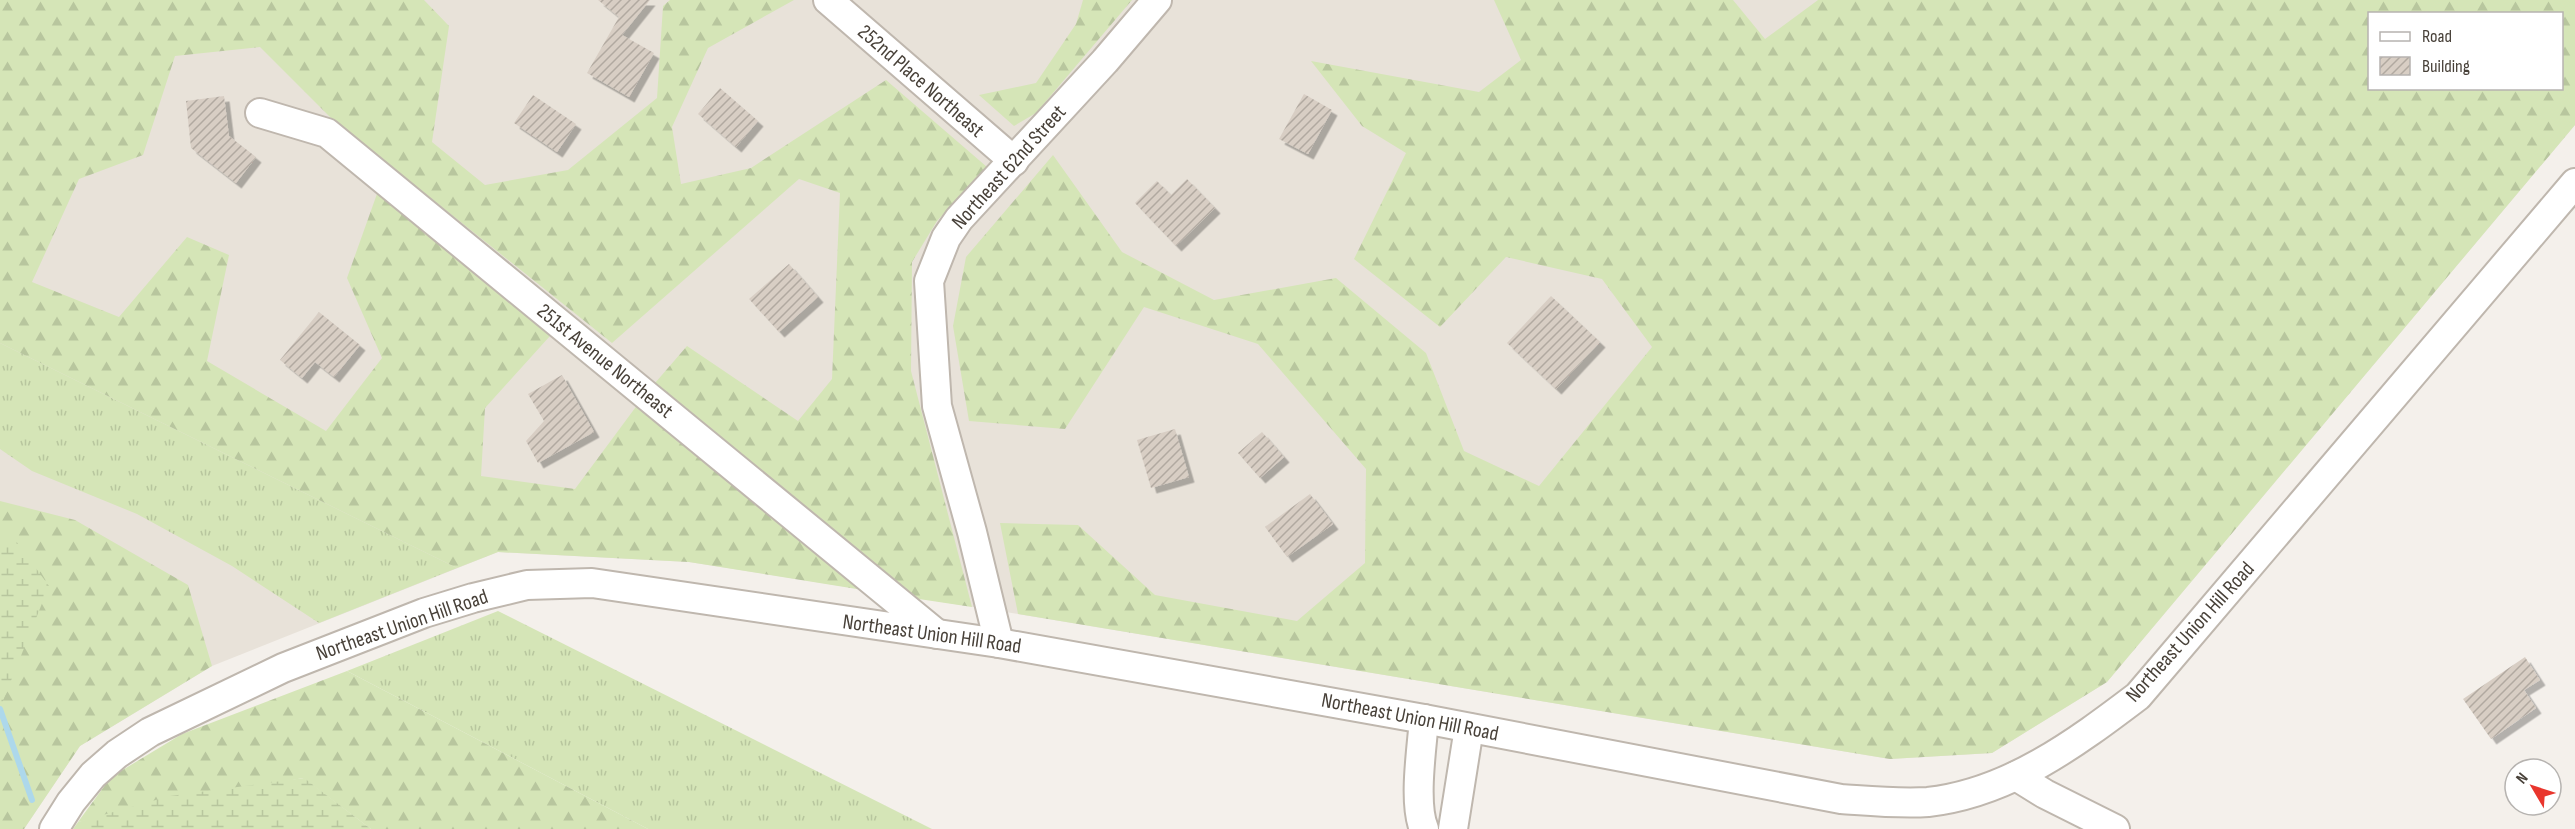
<svg xmlns="http://www.w3.org/2000/svg" width="2575" height="829" font-family="'Sofia Sans Condensed',sans-serif">
<style>
.residential{fill:#e8e2d9;fill-rule:evenodd}
.grass{fill:url(#grass-tufts)}
.forest{fill:url(#forest-firs);fill-rule:evenodd}
.wetland{fill:url(#wetland-marsh)}
.lines{fill:none;stroke-linecap:round;stroke-linejoin:round}
.stream{stroke:#add8eb;stroke-width:6}
.building{fill:url(#building-hatch);filter:url(#shadow)}
.minor-casing{stroke:#bfb7ae;stroke-width:32}
.minor{stroke:#fff;stroke-width:28}
.labels{text-anchor:middle;dominant-baseline:central;stroke-width:4.5;stroke-linejoin:round;paint-order:stroke}
.street-label{font-size:21px;fill:#484139;stroke:#fff}
</style>
<defs>
<pattern id="grass-tufts" width="24" height="20" patternUnits="userSpaceOnUse" patternTransform="scale(1.5)"><rect width="24" height="20" fill="#d5e5b7"/><path d="M3 7l-1-3M5 7V3M7 7l1-3M15 17l-1-3M17 17v-4M19 17l1-3" fill="none" stroke="#b8c69e"/></pattern>
<pattern id="forest-firs" width="22" height="20" patternUnits="userSpaceOnUse" patternTransform="scale(1.5)"><rect width="22" height="20" fill="#d5e5b7"/><path d="M5 1l3.5 6h-7zM16 11l3.5 6h-7z" fill="#b8c69e"/></pattern>
<pattern id="wetland-marsh" width="20" height="14" patternUnits="userSpaceOnUse" patternTransform="scale(1.5)"><rect width="20" height="14" fill="#d5e5b7"/><path d="M1 5h8M5 5V1M11 12h8M15 12V8" fill="none" stroke="#b8c69e"/></pattern>
<pattern id="building-hatch" width="6" height="6" patternUnits="userSpaceOnUse" patternTransform="scale(1.5)"><rect width="6" height="6" fill="#d8cec4"/><path d="M-1 1l2-2M0 6l6-6M5 7l2-2" fill="none" stroke="#b1a9a0"/></pattern>
<filter id="shadow"><feDropShadow dx="5.5" dy="5.5" stdDeviation="0" flood-color="#0004"/></filter>
</defs>
<rect width="100%" height="100%" fill="#f4f0eb"/>
<path class="residential" d="M0,0H2575V125L2107,682L1992,753L1890,759L1018,614L689,562L498,552L212,666L80,746L24,829H0ZM2370,14H2562V88H2370Z"/>
<g class="grass">
<polygon points="0,343 457,568 319,623 232,566 137,514 32,471 0,449"/>
<polygon points="498,611 932,829 648,829 347,671"/>
</g>
<g class="forest">
<polygon points="0,0 424,0 449,26 432,142 485,185 568,170 657,98 663,6 670,0 794,0 708,48 672,127 681,184 751,168 886,80 987,167 937,221 912,262 911,371 972,607 919,599 655,383 687,346 798,421 832,379 840,193 799,179 612,343 333,120 260,47 175,56 143,155 79,179 32,282 119,317 187,237 229,255 207,361 326,431 382,358 347,278 378,191 550,336 485,408 481,476 575,489 638,404 863,590 689,562 498,552 457,568 0,343"/>
<polygon points="1083,0 1132,0 1036,113 1014,126 979,95 1036,83 1076,24"/>
<path d="M1494,0H1733L1765,39L1818,0H2575V125L2107,682L1992,753L1890,759L1018,614L1000,523L1078,525L1155,595L1297,621L1365,563L1366,469L1258,344L1144,307L1065,429L969,421L953,326L966,257L1053,155L1122,252L1214,300L1336,278L1426,353L1464,451L1539,486L1652,347L1602,279L1506,257L1440,327L1354,259L1406,153L1362,126L1311,61L1479,92L1521,60ZM2370,14H2562V88H2370Z"/>
<polygon points="0,501 75,520 188,585 212,666 80,746 24,829 0,829"/>
<polygon points="347,671 648,829 371,829 303,778 78,822 111,777 182,734"/>
</g>
<g class="wetland">
<polygon points="13,537 49,586 0,708 0,544"/>
<polygon points="304,778 371,829 73,829 78,822 170,796"/>
</g>
<g class="lines">
<polyline class="stream" points="0,709 32,800"/>
</g>
<g class="building">
<polygon points="598,0 650,0 622,35 654,53 629,97 587,73 619,17"/>
<polygon points="720,88 758,121 736,147 698,114"/>
<polygon points="1304,94 1332,110 1308,154 1279,139"/>
<polygon points="533,95 576,124 557,152 514,123"/>
<polygon points="224,96 229,136 256,157 236,183 191,148 186,101"/>
<polygon points="1187,179 1215,208 1176,246 1135,203 1157,181 1171,195"/>
<polygon points="789,264 818,297 779,332 749,299"/>
<polygon points="1551,296 1600,342 1556,389 1507,343"/>
<polygon points="319,312 360,345 334,377 315,362 302,378 280,360"/>
<polygon points="562,375 594,432 538,463 526,441 544,421 528,394"/>
<polygon points="1175,429 1189,477 1151,488 1137,440"/>
<polygon points="1262,432 1284,457 1260,478 1238,453"/>
<polygon points="1310,494 1333,524 1287,557 1265,527"/>
<polygon points="2525,657 2540,680 2524,690 2536,708 2491,739 2463,699"/>
</g>
<g class="lines">
<g class="minor-casing">
<g id="minor">
<polyline points="828,0 1014,161"/>
<polyline points="260,113 327,133 937,634"/>
<polyline points="999,643 972,532 937,406 929,281 946,238 959,219 1105,61 1157,0"/>
<polyline points="2016,776 2045,794 2115,829"/>
<path d="M54,829L71,802L93,775L117,754L150,732L283,668L424,613L473,598L527,585L592,583L999,643L1424,719L1841,799C1870,801 1899,804 1928,802C2009,793 2076,743 2138,696L2575,183"/>
<path d="M1424,829C1413,803 1422,747 1424,719"/>
<polyline points="1453,829 1469,728"/>
</g>
</g>
<use href="#minor" class="minor"/>
</g>
<g class="labels">
<g class="street-label">
<text transform="translate(921 81) rotate(41)">252nd Place Northeast</text>
<text transform="translate(1009 167) rotate(-48)">Northeast 62nd Street</text>
<text transform="translate(605 361) rotate(39)">251st Avenue Northeast</text>
<text transform="translate(402 625) rotate(-19)">Northeast Union Hill Road</text>
<text transform="translate(2190 632) rotate(-48)">Northeast Union Hill Road</text>
<text transform="translate(932 634) rotate(8)">Northeast Union Hill Road</text>
<text transform="translate(1410 717) rotate(11)">Northeast Union Hill Road</text>
</g>
</g>
<rect x="2368" y="12" width="195" height="78" fill="#ffffff" stroke="#b6b3b0" stroke-width="1.5"/>
<rect x="2380" y="32" width="30" height="9" fill="#ffffff" stroke="#b6b3b0" stroke-width="1.5"/>
<text x="2422" y="42" font-size="18" fill="#484139">Road</text>
<rect x="2380" y="57" width="30" height="18" fill="url(#building-hatch)" stroke="#b6b3b0" stroke-width="1.5"/>
<text x="2422" y="72" font-size="18" fill="#484139">Building</text>
<g transform="translate(2533 787) rotate(309)"><circle r="28" fill="#ffffff" stroke="#b6b3b0" stroke-width="1.5"/>
<path d="M0-4.5L10 22L0 15L-10 22Z" fill="#e9362d"/>
<text y="-9" font-size="16" font-weight="bold" text-anchor="middle" fill="#484139">N</text>
</g>
</svg>
